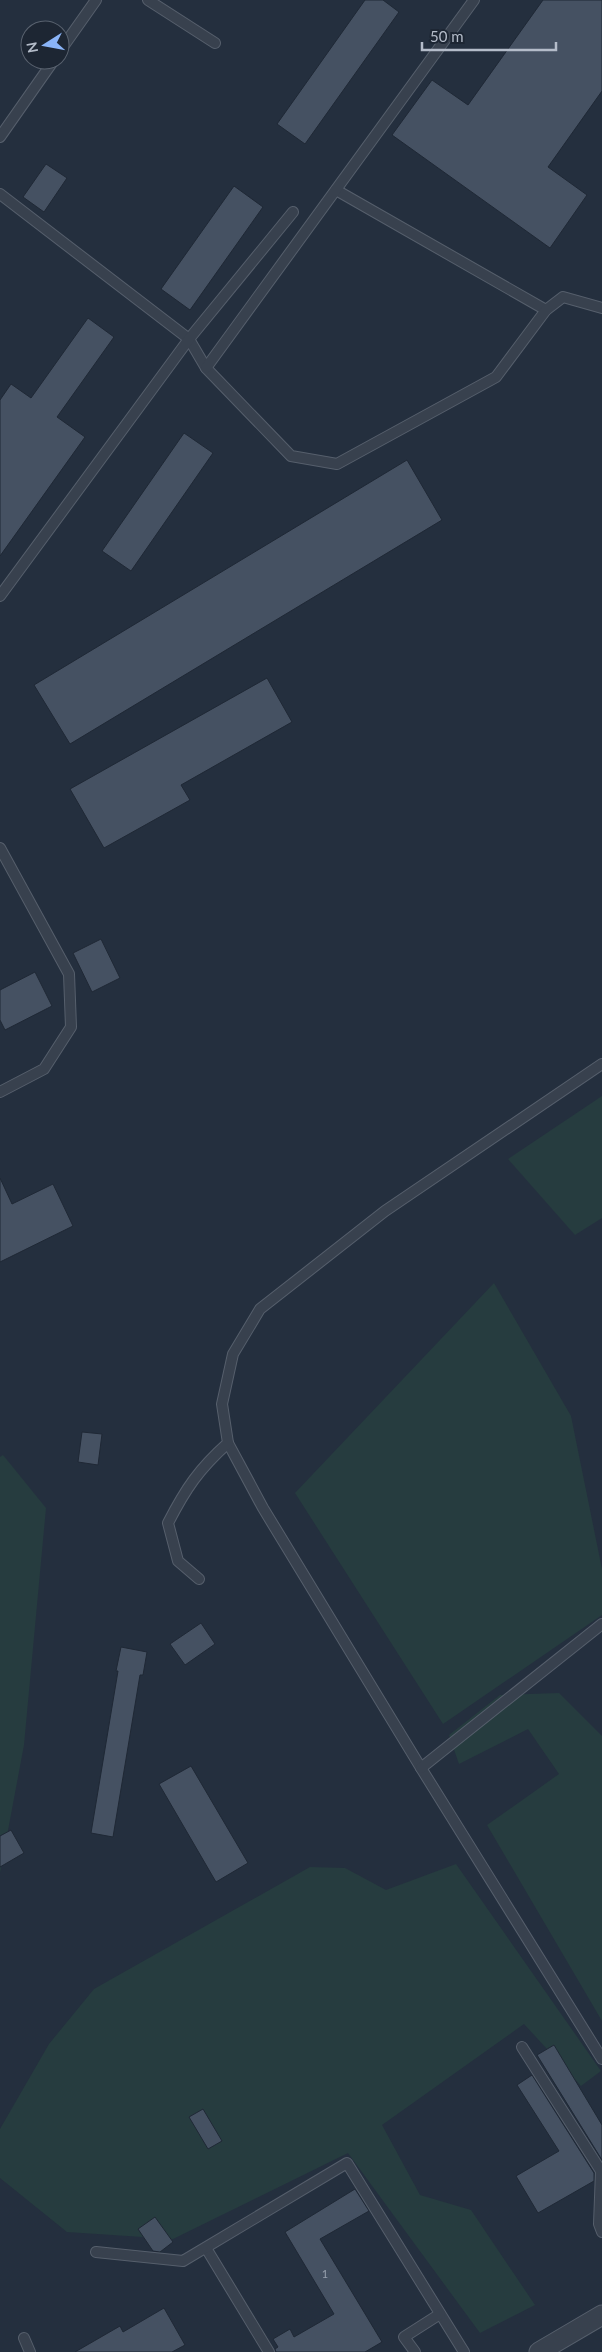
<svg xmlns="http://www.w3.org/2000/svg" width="602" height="2352" font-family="Lato,sans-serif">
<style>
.green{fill:#263c3f}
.building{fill:#455162;stroke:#1f2835}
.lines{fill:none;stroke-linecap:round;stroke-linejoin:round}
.lane-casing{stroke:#565f6c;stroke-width:12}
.street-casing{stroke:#565f6c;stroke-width:21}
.lane{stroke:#38414e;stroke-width:10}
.street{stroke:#38414e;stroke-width:19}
.labels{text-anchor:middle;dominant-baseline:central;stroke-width:4;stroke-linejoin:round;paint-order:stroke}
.number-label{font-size:11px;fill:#98a1af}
</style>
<rect width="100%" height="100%" fill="#242f3e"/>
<g class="green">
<polygon points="602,1096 602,1218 575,1235 508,1159"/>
<polygon points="494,1283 571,1416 602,1569 602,1615 443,1724 295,1493"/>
<polygon points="3,1455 46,1508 24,1745 0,1873 0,1457"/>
<polygon points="559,1693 602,1736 602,2021 487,1825 559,1774 528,1729 459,1764 449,1735 500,1695"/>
<polygon points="456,1864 601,2071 581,2086 524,2024 382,2125 420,2195 471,2210 535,2305 480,2333 348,2153 173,2239 67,2232 0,2178 0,2129 49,2044 94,1989 310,1867 345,1868 386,1890"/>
</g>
<g class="building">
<polygon points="365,0 383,0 399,12 305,144 277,124"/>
<polygon points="543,0 602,0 602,91 548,167 587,195 550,248 392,135 432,80 468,105"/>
<polygon points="46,164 67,178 44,212 23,197"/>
<polygon points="234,186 263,207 190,310 161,289"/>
<polygon points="88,318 114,337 57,417 85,437 0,556 0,400 11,384 31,398"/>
<polygon points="184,433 213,453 131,571 102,551"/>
<polygon points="407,460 442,520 70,744 34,685"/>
<polygon points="267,678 292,722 181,785 190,800 104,848 70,789"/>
<polygon points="101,939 120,978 92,992 73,953"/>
<polygon points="35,972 52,1006 5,1030 0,1020 0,990"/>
<polygon points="0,1178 12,1204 53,1184 73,1226 0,1262"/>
<polygon points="82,1432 102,1434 98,1465 78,1462"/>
<polygon points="201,1623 215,1644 185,1665 170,1644"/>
<polygon points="121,1647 147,1652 143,1675 140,1675 113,1837 91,1833 118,1671 116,1671"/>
<polygon points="191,1766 248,1863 216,1882 159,1784"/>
<polygon points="11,1830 24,1853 0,1867 0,1836"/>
<polygon points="554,2045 602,2125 602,2160 537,2055"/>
<polygon points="532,2075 594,2173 594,2181 538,2213 516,2176 559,2151 517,2085"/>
<polygon points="203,2109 222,2141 208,2149 189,2117"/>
<polygon points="355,2189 369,2211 320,2239 382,2342 365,2352 276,2352 275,2349 278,2347 273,2339 290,2329 294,2337 334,2314 285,2232"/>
<polygon points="155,2217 173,2242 160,2252 153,2251 138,2229"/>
<polygon points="164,2308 185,2345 172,2352 75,2352 120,2326 123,2332"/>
</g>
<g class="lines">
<g class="lane-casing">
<g id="lane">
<polyline points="148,0 215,43"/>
<polyline points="60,51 96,0"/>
<polyline points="0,137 54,60"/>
<polyline points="336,190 546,310"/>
<polyline points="0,194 189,339 206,368 291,456 337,464 496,377 546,310 563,297 602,308"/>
<polyline points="206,368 474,0"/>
<polyline points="0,596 189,339 293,212"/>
<polyline points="0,848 69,974 71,1027 44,1069 0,1092"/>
<polyline points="228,1443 263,1508 421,1768 602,2059"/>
<path d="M199,1579L178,1561L168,1523C186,1488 199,1469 228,1443L222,1404L233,1354L260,1309L385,1211L602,1064"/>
<polyline points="421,1768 602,1624"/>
<polyline points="522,2047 601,2171 599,2224 602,2232"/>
<polyline points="206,2248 269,2352"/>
<polyline points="96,2252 183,2261 347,2163 464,2352"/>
<polyline points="24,2338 30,2352"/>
<polyline points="415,2352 404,2337 440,2314"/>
</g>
</g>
<g class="street-casing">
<polyline id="street" points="539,2352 602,2315"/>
</g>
<use href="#lane" class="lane"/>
<use href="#street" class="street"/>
</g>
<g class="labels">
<g class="number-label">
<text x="325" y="2273">1</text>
</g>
</g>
<g transform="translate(45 45) rotate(259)"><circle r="24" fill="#1d2633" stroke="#59626f"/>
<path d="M0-4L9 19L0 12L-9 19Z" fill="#8ab4f8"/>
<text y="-8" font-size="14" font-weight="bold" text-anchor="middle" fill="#b4bcc9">N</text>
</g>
<path d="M422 42v8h134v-8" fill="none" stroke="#b4bcc9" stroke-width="2.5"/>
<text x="430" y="42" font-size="15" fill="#b4bcc9" stroke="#1d2633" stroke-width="4" paint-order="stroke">50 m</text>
</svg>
